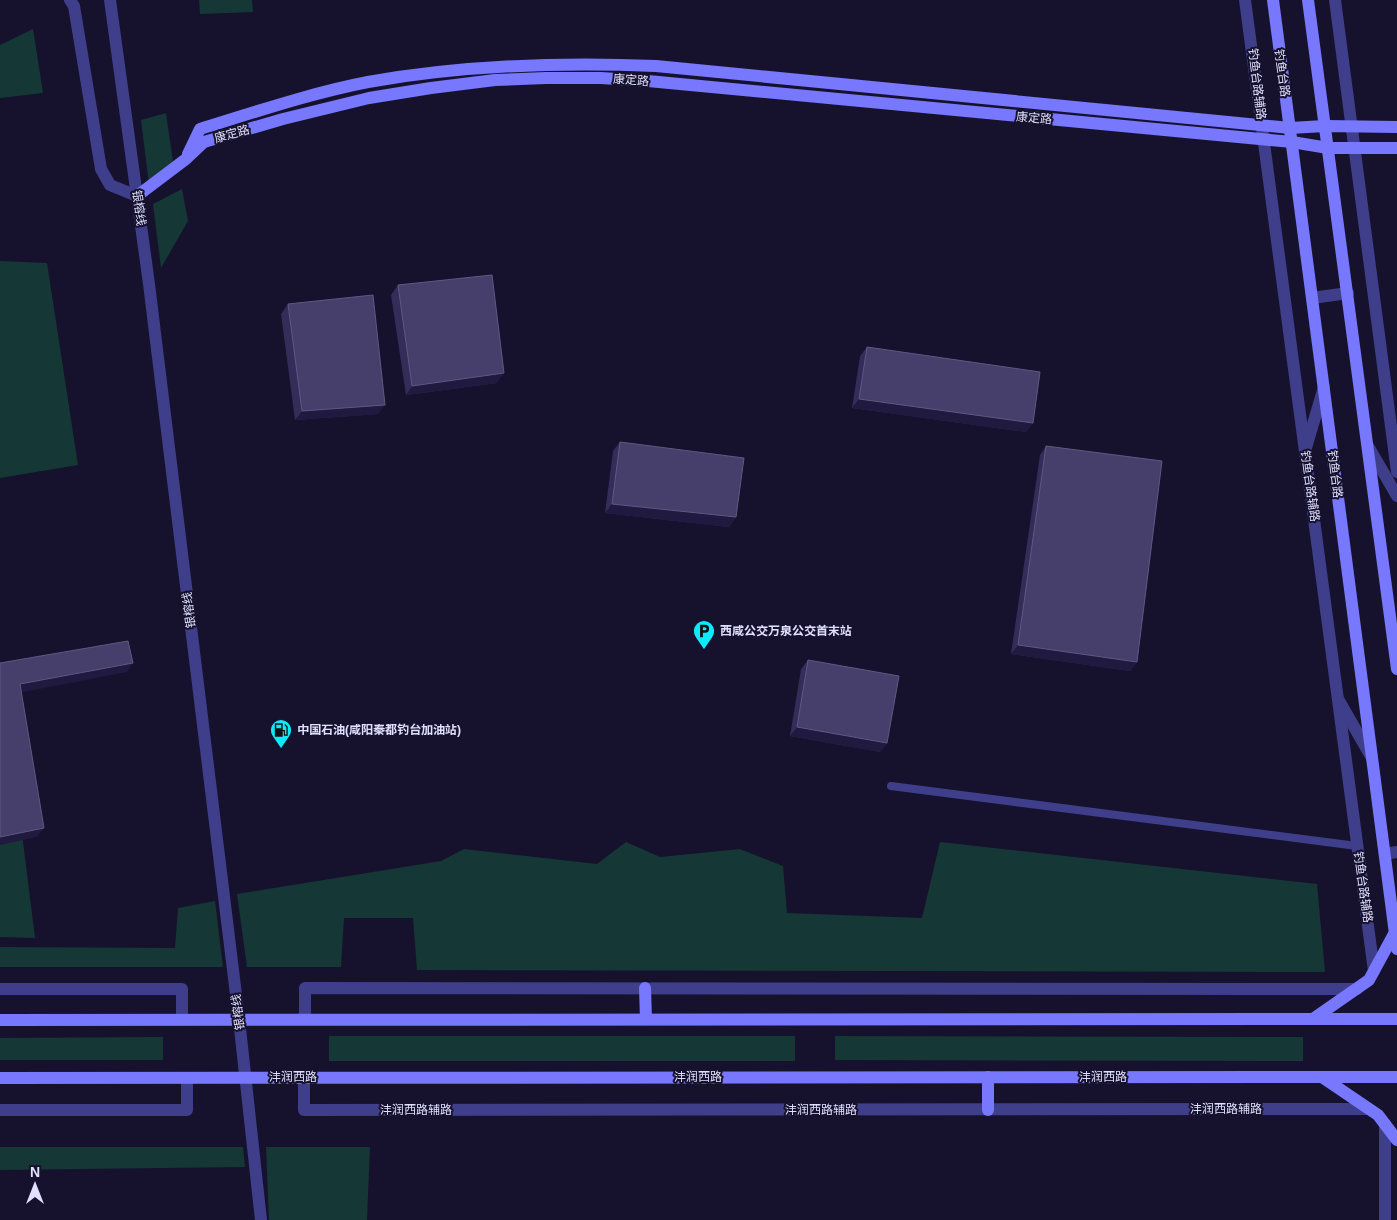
<svg xmlns="http://www.w3.org/2000/svg" width="1397" height="1220" font-family="Helvetica,'Noto Sans SC',sans-serif">
<style>
.green{fill:#153735}
.lines{fill:none;stroke-linecap:round;stroke-linejoin:round}
.service{stroke:#3f3e8b;stroke-width:8}
.minor{stroke:#3f3e8b;stroke-width:12}
.tertiary{stroke:#3f3e8b;stroke-width:12}
.secondary{stroke:#7778fd;stroke-width:12}
.wall{fill:#342c59}
.shaded-wall{fill:#201a40}
.building{fill:#473f6b;stroke:#5f5882}
.labels{text-anchor:middle;dominant-baseline:central;stroke-width:4;stroke-linejoin:round;paint-order:stroke}
.street-label{font-size:12px;fill:#e1defe;stroke:#16122d}
.poi-label{font-size:12px;font-weight:bold;fill:#e1defe;stroke:#16122d;text-anchor:start}
</style>
<rect width="100%" height="100%" fill="#16122d"/>
<g class="green">
<polygon points="199,0 252,0 253,12 200,14"/>
<polygon points="33,29 43,93 0,98 0,45"/>
<polygon points="166,113 174,169 149,184 141,120"/>
<polygon points="182,189 188,221 161,268 153,204"/>
<polygon points="0,261 47,263 78,465 0,478"/>
<polygon points="22,834 35,938 0,937 0,838"/>
<polygon points="626,842 660,857 740,849 783,866 787,913 922,918 940,842 1317,884 1325,972 417,970 413,918 344,918 341,967 247,967 237,894 441,861 464,849 597,864"/>
<polygon points="215,901 223,967 0,967 0,947 175,948 178,908"/>
<rect x="329" y="1036" width="466" height="25"/>
<polygon points="835,1036 1303,1037 1303,1061 835,1060"/>
<polygon points="163,1037 163,1060 0,1060 0,1038"/>
<polygon points="0,1147 243,1147 245,1167 0,1170"/>
<polygon points="266,1147 370,1147 367,1220 269,1220"/>
</g>
<g class="lines">
<polyline class="service" points="891,786 1357,846"/>
<g class="minor">
<polyline points="70,0 74,6 101,169 110,185 137,196"/>
<polyline points="1245,0 1374,971"/>
<polyline points="1335,0 1397,472"/>
<polyline points="0,989 182,989 182,1019"/>
<polyline points="305,1019 305,988 1357,989"/>
<polyline points="304,1077 304,1110 1369,1109"/>
<polyline points="0,1110 187,1110 187,1078"/>
<polyline points="1385,1124 1385,1220"/>
</g>
<g class="tertiary">
<polyline points="110,0 149,284 239,1019 261,1220"/>
<polyline points="1312,298 1348,293"/>
<polyline points="1368,446 1397,496"/>
<polyline points="1305,451 1324,387"/>
<polyline points="1338,699 1372,758"/>
<polyline points="1385,854 1397,852"/>
</g>
<g class="secondary">
<polyline points="1273,0 1397,949"/>
<polyline points="1308,0 1397,669"/>
<path d="M188,154L200,129C255,112 311,93 368,82C464,65 559,62 656,66L1290,128L1325,126L1397,127"/>
<polyline points="137,196 186,159 204,142 283,119 369,98 431,88 495,80 546,78 601,78 648,81 1292,142 1328,148 1397,148"/>
<polyline points="645,988 646,1019"/>
<polyline points="1313,1019 1369,980 1395,932"/>
<polyline points="0,1020 1397,1019"/>
<polyline points="988,1077 988,1110"/>
<polyline points="1322,1077 1378,1115 1397,1140"/>
<polyline points="0,1078 1397,1077"/>
</g>
</g>
<g class="wall">
<polygon points="398,285 497,383 406,395 391,295"/>
<polygon points="288,304 378,414 295,420 281,314"/>
<polygon points="867,347 1033,423 1026,432 852,408 860,356"/>
<polygon points="620,442 736,517 729,527 605,513 613,451"/>
<polygon points="1046,446 1137,662 1130,671 1011,654 1040,455"/>
<polygon points="808,660 887,743 880,752 790,736 801,669"/>
</g>
<g class="shaded-wall">
<polygon points="504,373 497,383 406,395 412,386"/>
<polygon points="859,399 1033,423 1026,432 852,408"/>
<polygon points="385,405 378,414 295,420 302,411"/>
<polygon points="612,504 736,517 729,527 605,513"/>
<polygon points="1018,645 1137,662 1130,671 1011,654"/>
<polygon points="133,663 127,672 13,694 20,684"/>
<polygon points="797,727 887,743 880,752 790,736"/>
<polygon points="44,828 37,837 0,845 0,837"/>
</g>
<g class="building">
<polygon points="492,275 504,373 412,386 398,285"/>
<polygon points="373,295 385,405 302,411 288,304"/>
<polygon points="867,347 1040,372 1033,423 859,399"/>
<polygon points="620,442 744,458 736,517 612,504"/>
<polygon points="1046,446 1162,461 1137,662 1018,645"/>
<polygon points="128,641 133,663 20,684 44,828 0,837 0,663"/>
<polygon points="808,660 899,676 887,743 797,727"/>
</g>
<defs>
<g id="parking-pin" transform="scale(1.125)"><path d="M0 17L-7.5 6A9.5 9.5 0 1 1 7.5 6Z" fill="#0ee9fb" stroke="#16122d"/><path d="M-3.5-5.5H1a3.5 3.5 0 0 1 0 7H-1V5.5H-3.5ZM-1-3.4V-.6H.8a1.4 1.4 0 0 0 0-2.8Z" fill="#111"/></g>
<g id="fuel-pin" transform="scale(1.125)"><path d="M0 17L-7.5 6A9.5 9.5 0 1 1 7.5 6Z" fill="#0ee9fb" stroke="#16122d"/><path d="M-5.5-6h7V0h2V4h1.3V-2.5L3-4.5l.8-.8L6-3V5H2.5V1h-1V6h-7ZM-4.2-4.7v3.2H.2V-4.7Z" fill="#111"/></g>
</defs>
<g fill-rule="evenodd">
<use href="#parking-pin" x="704" y="631"/>
<use href="#fuel-pin" x="281" y="730"/>
</g>
<g class="labels">
<g class="street-label">
<text transform="translate(1282 73) rotate(82)">钓鱼台路</text>
<text transform="translate(631 80) rotate(4)">康定路</text>
<text transform="translate(1257 84) rotate(83)">钓鱼台路辅路</text>
<text transform="translate(1034 118) rotate(5)">康定路</text>
<text transform="translate(232 134) rotate(-16)">康定路</text>
<text transform="translate(139 208) rotate(82)">银榕线</text>
<text transform="translate(1335 474) rotate(83)">钓鱼台路</text>
<text transform="translate(1310 486) rotate(82)">钓鱼台路辅路</text>
<text transform="translate(189 610) rotate(-97)">银榕线</text>
<text transform="translate(1363 887) rotate(82)">钓鱼台路辅路</text>
<text transform="translate(238 1012) rotate(-97)">银榕线</text>
<text x="293" y="1077">沣润西路</text>
<text x="698" y="1077">沣润西路</text>
<text x="1103" y="1077">沣润西路</text>
<text x="1226" y="1109">沣润西路辅路</text>
<text x="416" y="1110">沣润西路辅路</text>
<text x="821" y="1110">沣润西路辅路</text>
</g>
<g class="poi-label">
<text x="720" y="631">西咸公交万泉公交首末站</text>
<text x="297" y="730">中国石油(咸阳秦都钓台加油站)</text>
</g>
</g>
<g transform="translate(35 1185)" stroke="#16122d" stroke-width="4" paint-order="stroke">
<path d="M0-4L9 19L0 12L-9 19Z" fill="#e1defe"/>
<text y="-8" font-size="14" font-weight="bold" text-anchor="middle" fill="#e1defe">N</text>
</g>
</svg>
